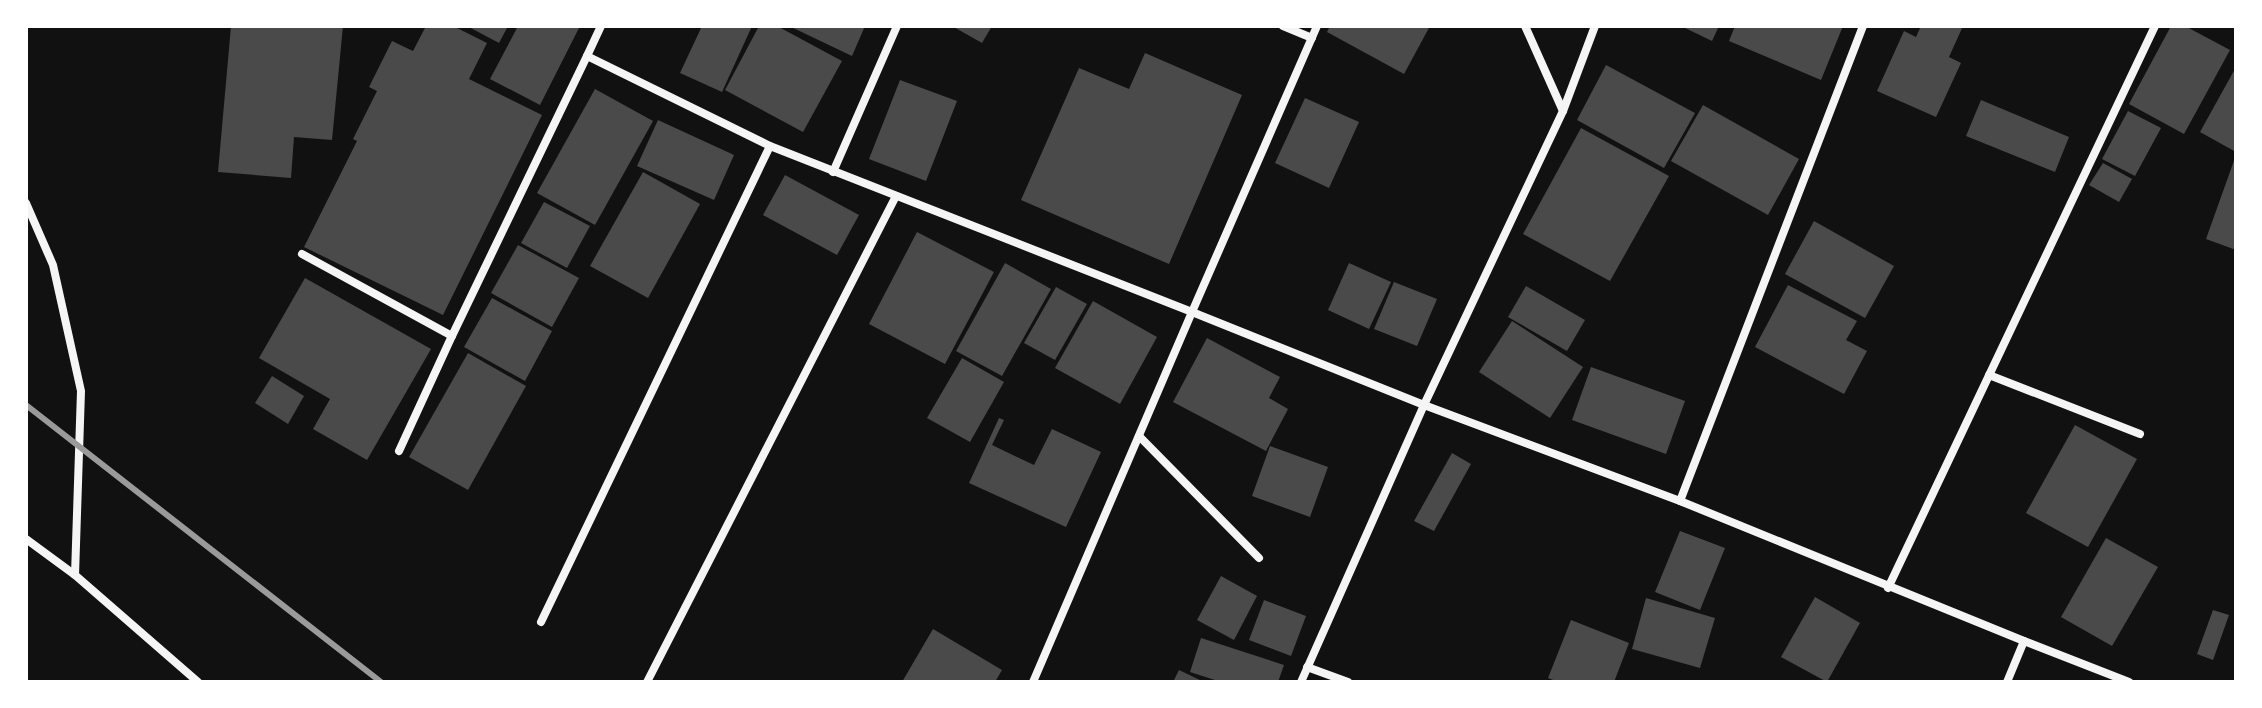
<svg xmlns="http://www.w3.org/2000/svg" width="2262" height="708" font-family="'PT Sans Narrow',sans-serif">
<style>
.building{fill:#4a4a4a}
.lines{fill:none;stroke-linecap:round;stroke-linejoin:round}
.minor{stroke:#f5f5f5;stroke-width:8}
.rail{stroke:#9a9a9a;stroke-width:6}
</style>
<rect width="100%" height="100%" fill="#111"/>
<g class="building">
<polygon points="231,26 343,26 332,140 294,137 291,178 218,172"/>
<polygon points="426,26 453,26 487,43 469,79 542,115 443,315 304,247 357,141 353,139 377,91 369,87 392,41 413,51"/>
<polygon points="467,26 508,26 499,43"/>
<polygon points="518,26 580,26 540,105 490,79"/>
<polygon points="702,26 752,26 722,92 680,73"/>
<polygon points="759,26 777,26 842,61 803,132 725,90"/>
<polygon points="789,26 865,26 852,56"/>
<polygon points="952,26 992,26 982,43"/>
<polygon points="1330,26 1430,26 1404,74 1327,32"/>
<polygon points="1681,26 1719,26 1712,41"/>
<polygon points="1735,26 1843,26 1821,80 1729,41"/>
<polygon points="1921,26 1963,26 1949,57 1961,63 1936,117 1877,91 1904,31 1916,37"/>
<polygon points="2171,26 2185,26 2230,50 2184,134 2129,104"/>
<polygon points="1145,53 1242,95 1169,264 1021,200 1079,68 1129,89"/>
<polygon points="1606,65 1695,113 1664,168 1577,120"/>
<polygon points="2236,67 2236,152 2200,132"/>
<polygon points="900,80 957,101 926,181 869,159"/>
<polygon points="595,89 653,121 595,225 537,193"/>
<polygon points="1305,98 1359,122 1329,188 1275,163"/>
<polygon points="1981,100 2069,137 2055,172 1966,136"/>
<polygon points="1703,105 1799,159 1768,215 1671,161"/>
<polygon points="2128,111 2161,128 2135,176 2102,159"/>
<polygon points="658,120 734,155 714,200 637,166"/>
<polygon points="1581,128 1669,176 1610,281 1523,234"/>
<polygon points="2236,155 2236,250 2206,239"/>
<polygon points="2103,163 2132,179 2119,202 2089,185"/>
<polygon points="643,172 700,204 648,298 590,266"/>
<polygon points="785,175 859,215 837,255 763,215"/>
<polygon points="544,202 590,226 567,268 521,243"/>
<polygon points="1814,221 1894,266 1865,318 1785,274"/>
<polygon points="917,232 994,272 945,364 869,324"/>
<polygon points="518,245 579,278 552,327 491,293"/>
<polygon points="1005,263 1051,289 1002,376 956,351"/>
<polygon points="1349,263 1391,282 1369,329 1328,310"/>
<polygon points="305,278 431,349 367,460 313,429 330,399 259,358"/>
<polygon points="1394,282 1437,299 1417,346 1374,329"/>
<polygon points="1788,285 1857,321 1846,340 1867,351 1844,394 1755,347"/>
<polygon points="1526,286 1585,320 1567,351 1508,317"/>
<polygon points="1056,287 1087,304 1055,360 1024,343"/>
<polygon points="492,298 552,331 525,381 464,347"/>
<polygon points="1093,301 1157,337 1120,404 1055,368"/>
<polygon points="1512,321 1583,367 1550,418 1479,372"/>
<polygon points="1207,338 1280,377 1269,398 1288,409 1266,451 1173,402"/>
<polygon points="468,353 526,386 468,490 409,457"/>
<polygon points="962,358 1004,382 970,442 927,418"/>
<polygon points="1591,367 1685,401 1666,454 1572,420"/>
<polygon points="272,376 304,396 288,424 255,403"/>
<polygon points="999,418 1004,420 992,445 1034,465 1052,429 1101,452 1066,527 969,483"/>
<polygon points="2075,425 2137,459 2088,547 2026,513"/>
<polygon points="1270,446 1328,467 1310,517 1252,496"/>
<polygon points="1452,453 1471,464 1434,531 1414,521"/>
<polygon points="1680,531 1725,548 1700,610 1655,592"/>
<polygon points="2106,538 2158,567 2112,646 2061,617"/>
<polygon points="1221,576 1257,596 1234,640 1197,620"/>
<polygon points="1815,597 1860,623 1827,682 1781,657"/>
<polygon points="1646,598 1715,618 1700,668 1632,649"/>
<polygon points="1264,600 1306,616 1291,656 1249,640"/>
<polygon points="2213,610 2229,615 2213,660 2197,654"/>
<polygon points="1571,620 1629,643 1614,682 1558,682 1548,678"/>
<polygon points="933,629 1002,670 995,682 902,682"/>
<polygon points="1201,638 1284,665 1278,682 1221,682 1190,672"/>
<polygon points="1179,670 1204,682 1173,682"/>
</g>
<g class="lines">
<g class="minor">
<polyline points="601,26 587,56 770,146 1192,312 1317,26"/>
<polyline points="1283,26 1312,38"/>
<polyline points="1525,26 1563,111"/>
<polyline points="833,172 897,26"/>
<polyline points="26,203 53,265 81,391 75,575"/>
<polyline points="302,254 452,336"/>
<polyline points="1989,375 2140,434"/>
<polyline points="1139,436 1259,558"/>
<polyline points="399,451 451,338 587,56"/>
<polyline points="1680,501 1863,26"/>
<polyline points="26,539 75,575 198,682"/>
<polyline points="1888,588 2155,26"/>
<polyline points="541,622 770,146"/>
<polyline points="2024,641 2129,682"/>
<polyline points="1307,667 1348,682"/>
<polyline points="647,682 896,196"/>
<polyline points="1033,682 1192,312 1424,405 1680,501 2024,641 2007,682"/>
<polyline points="1301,682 1424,405 1563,111 1595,26"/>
</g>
<polyline class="rail" points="26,405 381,682"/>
</g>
<rect width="2262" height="708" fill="none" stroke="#ffffff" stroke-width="56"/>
</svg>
